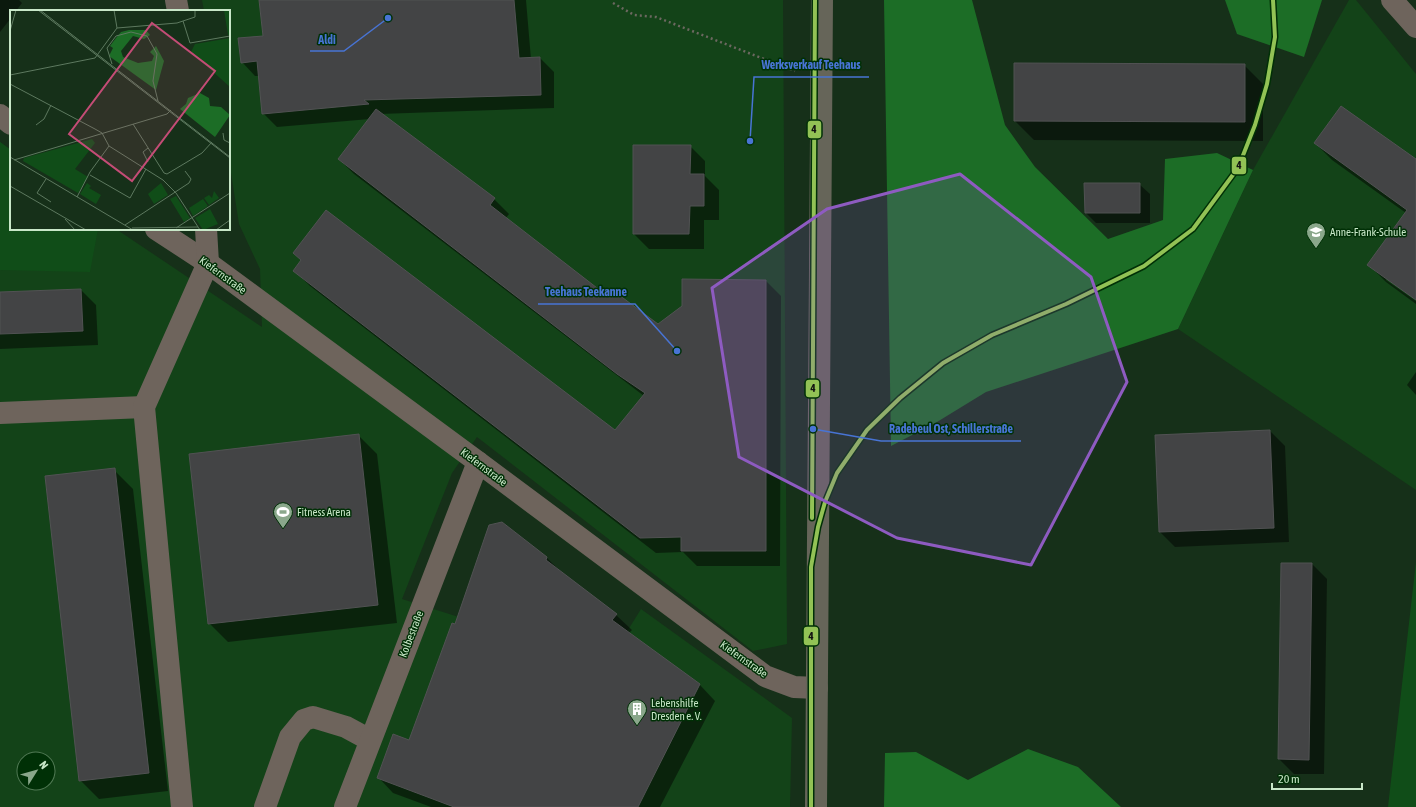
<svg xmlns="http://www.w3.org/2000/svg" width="1416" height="807" font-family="'Asap Condensed',sans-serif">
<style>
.built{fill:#134318;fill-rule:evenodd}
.green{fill:#104d18}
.forest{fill:#1c6d26}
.shadow{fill:#0007}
.building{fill:#434445;stroke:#515253}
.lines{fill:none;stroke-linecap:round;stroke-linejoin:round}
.path{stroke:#6c6860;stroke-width:2.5;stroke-dasharray:2 3;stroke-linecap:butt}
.minor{stroke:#6e645c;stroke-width:22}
.major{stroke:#666559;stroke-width:22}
.tram-1-casing{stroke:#003006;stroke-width:7}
.tram-1{stroke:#92c255;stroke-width:4}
.marked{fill:#8e5bc1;fill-opacity:0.2;stroke:#8e5bc1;stroke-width:3;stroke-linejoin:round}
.labels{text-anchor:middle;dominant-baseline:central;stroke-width:3;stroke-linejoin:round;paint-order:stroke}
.poi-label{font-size:11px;fill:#c8e7c8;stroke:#003006;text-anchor:start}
.street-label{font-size:11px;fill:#c8e7c8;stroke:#003006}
.inset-road{fill:none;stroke:#5d795f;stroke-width:1}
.view{fill:#c44c76;fill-opacity:0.15;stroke:#c44c76;stroke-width:2}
.inset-edge{fill:none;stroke:#c8e7c8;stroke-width:2}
.leader{fill:none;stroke:#4874d4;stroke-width:1.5}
.callout-dot{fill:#4874d4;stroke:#003006;stroke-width:1.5}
.callout-label{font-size:12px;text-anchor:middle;font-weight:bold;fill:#4874d4;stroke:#003006;stroke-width:3;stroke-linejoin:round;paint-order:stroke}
.line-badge{stroke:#003006;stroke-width:1.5}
.pale-badge-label{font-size:11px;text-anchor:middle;font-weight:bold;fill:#111}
</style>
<rect width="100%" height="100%" fill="#163019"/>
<g class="built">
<path d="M202,0H783L787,644L753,651L477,437L452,473L402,599L506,632L592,688L641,609L792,718L790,807H0V142L11,150V229H116L262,327L260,269L239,224L229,160V11H204ZM24,759H48V783H24Z"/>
<polygon points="1349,0 1356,0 1416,74 1416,490 1178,329 1253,170"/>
</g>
<g class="green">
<polygon points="0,142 11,150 11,229 98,229 90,272 0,270"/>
<polygon points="1416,562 1416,807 1388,807"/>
</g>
<g class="forest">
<polygon points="884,0 972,0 1005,125 1035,167 1108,239 1163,220 1165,159 1217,153 1253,170 1178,329 986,392 937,422 891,446"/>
<polygon points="1225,0 1322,0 1304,57 1237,34"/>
<polygon points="1028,749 1078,767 1121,807 884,807 885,753 916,752 968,780"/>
</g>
<g class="shadow">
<polygon points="0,0 19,0 22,3 16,11 11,11 11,18 0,32"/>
<polygon points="260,0 526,0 531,59 540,58 554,72 554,108 380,114 494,199 509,214 506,218 610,300 658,325 766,281 781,296 780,566 697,566 683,552 656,553 310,286 295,271 302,261 294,253 616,432 644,396 354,174 339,159 370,119 277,127 263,113 259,76 255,76 242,62 264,37"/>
<polygon points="153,9 155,11 141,11"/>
<polygon points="1244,65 1263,84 1263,141 1034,140 1015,121"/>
<polygon points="1315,143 1416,160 1416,299 1386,277 1386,280 1416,301 1416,304 1386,282 1369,265 1406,213 1332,160"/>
<polygon points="690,146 705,161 705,176 719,190 719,220 704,220 704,249 649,249 634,234"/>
<polygon points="1139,184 1150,194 1150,223 1096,223 1086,213"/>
<polygon points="81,290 96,305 98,345 0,349 0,293"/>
<polygon points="1416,372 1416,395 1407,385"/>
<polygon points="1270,431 1285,446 1289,542 1175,547 1160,532"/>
<polygon points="358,435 377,454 397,623 228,642 209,623"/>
<polygon points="114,470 133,489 168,791 99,799 80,780"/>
<polygon points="502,523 547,558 562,573 616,615 632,630 629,633 700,685 715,701 660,807 431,807 393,793 378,777 409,742 455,626"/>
<polygon points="1312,564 1327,579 1324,774 1294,774 1279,759"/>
</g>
<g class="building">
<polygon points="259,0 514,0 519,58 540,57 541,95 364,100 369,104 262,114 257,61 241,63 238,38 263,36"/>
<polygon points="1014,63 1245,64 1245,122 1014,121"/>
<polygon points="1341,106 1416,159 1416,300 1367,265 1407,210 1314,143"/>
<polygon points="376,109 495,198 490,205 610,298 615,292 658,324 682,306 682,279 766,280 766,551 681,551 681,537 640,538 293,271 301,260 293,253 326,210 615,430 645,393 617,374 338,159"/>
<polygon points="633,145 691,145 690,174 704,174 704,206 690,206 689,234 633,234"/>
<polygon points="1084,183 1140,183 1140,213 1085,213"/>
<polygon points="81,289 83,331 0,334 0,292"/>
<polygon points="1270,430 1274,528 1159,532 1155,435"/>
<polygon points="359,434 378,605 208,624 189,454"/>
<polygon points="115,468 149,773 79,781 45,476"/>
<polygon points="502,522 547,557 546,560 617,614 612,620 700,684 638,807 454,807 377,778 393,734 409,740 452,623 455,624 489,525"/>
<polygon points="1281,563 1312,563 1309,760 1278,759"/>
</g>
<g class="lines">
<polyline class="path" points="613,3 634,15 656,17 795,71"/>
<g class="minor">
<polyline points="176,0 178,11"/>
<polyline points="1392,0 1416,27"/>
<polyline points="0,115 11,124"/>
<polyline points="156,229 208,263 478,462 765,676 794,687 817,688"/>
<polyline points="0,413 144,407"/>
<polyline points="182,807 144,407 208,263 206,229"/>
<polyline points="265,807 290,737 304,720 313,717 346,727 370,740"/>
<polyline points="345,807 478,462"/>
</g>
<polyline class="major" points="816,807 822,0"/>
<g class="tram-1-casing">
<g id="tram-1">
<polyline points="812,518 815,0"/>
<polyline points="811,807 811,567 818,527 825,502 837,473 867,430 900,398 943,363 992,335 1066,304 1144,266 1193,229 1238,168 1255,125 1267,84 1275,37 1273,0"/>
</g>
</g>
<use href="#tram-1" class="tram-1"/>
</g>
<path class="marked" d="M960,174L1091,277L1127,382L1031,565L897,538L739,457L712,288L827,209Z"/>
<defs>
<g id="school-pin" transform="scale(1)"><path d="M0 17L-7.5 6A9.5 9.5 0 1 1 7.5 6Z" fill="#8aa78b" stroke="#003006"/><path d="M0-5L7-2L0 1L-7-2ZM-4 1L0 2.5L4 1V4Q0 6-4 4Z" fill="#fff"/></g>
<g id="stadium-pin" transform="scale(1)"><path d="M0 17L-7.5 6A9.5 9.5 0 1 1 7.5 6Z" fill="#8aa78b" stroke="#003006"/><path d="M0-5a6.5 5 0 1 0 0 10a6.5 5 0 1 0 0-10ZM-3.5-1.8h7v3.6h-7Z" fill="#fff"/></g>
<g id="building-pin" transform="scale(1)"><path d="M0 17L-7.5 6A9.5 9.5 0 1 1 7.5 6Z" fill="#8aa78b" stroke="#003006"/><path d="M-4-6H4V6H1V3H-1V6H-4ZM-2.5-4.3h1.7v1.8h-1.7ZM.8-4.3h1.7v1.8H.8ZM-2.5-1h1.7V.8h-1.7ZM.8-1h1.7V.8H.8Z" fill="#fff"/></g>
</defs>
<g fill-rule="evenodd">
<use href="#school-pin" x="1316" y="232"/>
<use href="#stadium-pin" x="283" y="512"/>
<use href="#building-pin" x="637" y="709"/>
</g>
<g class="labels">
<g class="poi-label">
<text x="1330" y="232">Anne-Frank-Schule</text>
<text x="297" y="512">Fitness Arena</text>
<text x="651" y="703">Lebenshilfe<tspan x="651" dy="13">Dresden e. V.</tspan></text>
</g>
<g class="street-label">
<text transform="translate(223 275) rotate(36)">Kiefernstraße</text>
<text transform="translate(484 467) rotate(37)">Kiefernstraße</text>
<text transform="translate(411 634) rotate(-69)">Kolbestraße</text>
<text transform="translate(744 659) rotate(35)">Kiefernstraße</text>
</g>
</g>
<g transform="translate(10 10)">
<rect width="220" height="220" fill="#163019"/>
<path d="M214,0H220V25H218ZM220,28V77L181,42L185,34ZM82,129L85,133L65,159L78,167L68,183L13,151L14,148ZM77,173L81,176L79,178L91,185L86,194L70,184ZM151,173L158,185L144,194L138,184ZM204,181L209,188L199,195L194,188L199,185L202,188ZM166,186L180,208L174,212L160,189ZM193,189L198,196L183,206L179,198ZM200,199L208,214L193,220L185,208Z" fill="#104d18"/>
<path d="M119,20H136L140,25L134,29L123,26L111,41L113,47L128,53L142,51L144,46L140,42L146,36L154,51L146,80L99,46L103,38L100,36L106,28L111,22ZM190,83L199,88L200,96L211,97L220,105L205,127L170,99L176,94L178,88Z" fill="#1c6d26"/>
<path class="inset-road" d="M28,0L220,148M30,0L220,147M173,11L180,33L220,26M107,18L167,13L185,7V0M0,21L6,0M102,54L97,38L106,26L121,22L137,26L147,44L143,71L148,91M0,65L85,48L107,18L104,0M0,74L85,119L92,123L99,136L153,170L166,183L190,220M123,114L154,163L157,164L192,143L202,132M26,115L34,109L41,95M213,123L214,130L220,133M138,138L133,142L138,152M0,147L123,220M4,150L157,104L161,100M80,165L120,188L136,159M36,169L27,183L41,192M0,176L76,220M67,187L80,162L99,136M55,209L65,220M115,215L179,173L181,169L175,161M122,218L188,217M166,218L220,183M206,220L220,210"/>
<path class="view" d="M142,13L205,61L122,171L59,124Z"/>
<rect width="220" height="220" class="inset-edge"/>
</g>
<path class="leader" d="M388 18L344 51H310M750 141L754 77H869M677 351L635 304H538M813 429L881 441H1021"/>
<g class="callout-dot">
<circle cx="388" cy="18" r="4"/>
<circle cx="750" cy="141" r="4"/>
<circle cx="677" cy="351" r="4"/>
<circle cx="813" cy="429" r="4"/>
</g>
<g class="callout-label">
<text x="327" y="44">Aldi</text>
<text x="811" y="69">Werksverkauf Teehaus</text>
<text x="586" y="296">Teehaus Teekanne</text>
<text x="951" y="433">Radebeul Ost, Schillerstraße</text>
</g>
<g class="line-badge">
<rect x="807" y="120" width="15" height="19" rx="4" fill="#92c255"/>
<rect x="1231" y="156" width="16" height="19" rx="4" fill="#92c255"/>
<rect x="805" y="379" width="15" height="19" rx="4" fill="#92c255"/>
<rect x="803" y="626" width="16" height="20" rx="4" fill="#92c255"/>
</g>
<g class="pale-badge-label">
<text x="814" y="133">4</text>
<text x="1239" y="169">4</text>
<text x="813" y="392">4</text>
<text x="811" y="640">4</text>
</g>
<g transform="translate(36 771) rotate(53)"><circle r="19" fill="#003006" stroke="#507954"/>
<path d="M0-3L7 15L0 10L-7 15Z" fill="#8aa78b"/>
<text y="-6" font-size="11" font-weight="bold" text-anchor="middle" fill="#c8e7c8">N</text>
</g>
<path d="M1272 783v6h90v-6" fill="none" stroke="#c8e7c8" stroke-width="2"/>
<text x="1278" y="783" font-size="12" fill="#c8e7c8" stroke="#003006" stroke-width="3" paint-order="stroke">20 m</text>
</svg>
